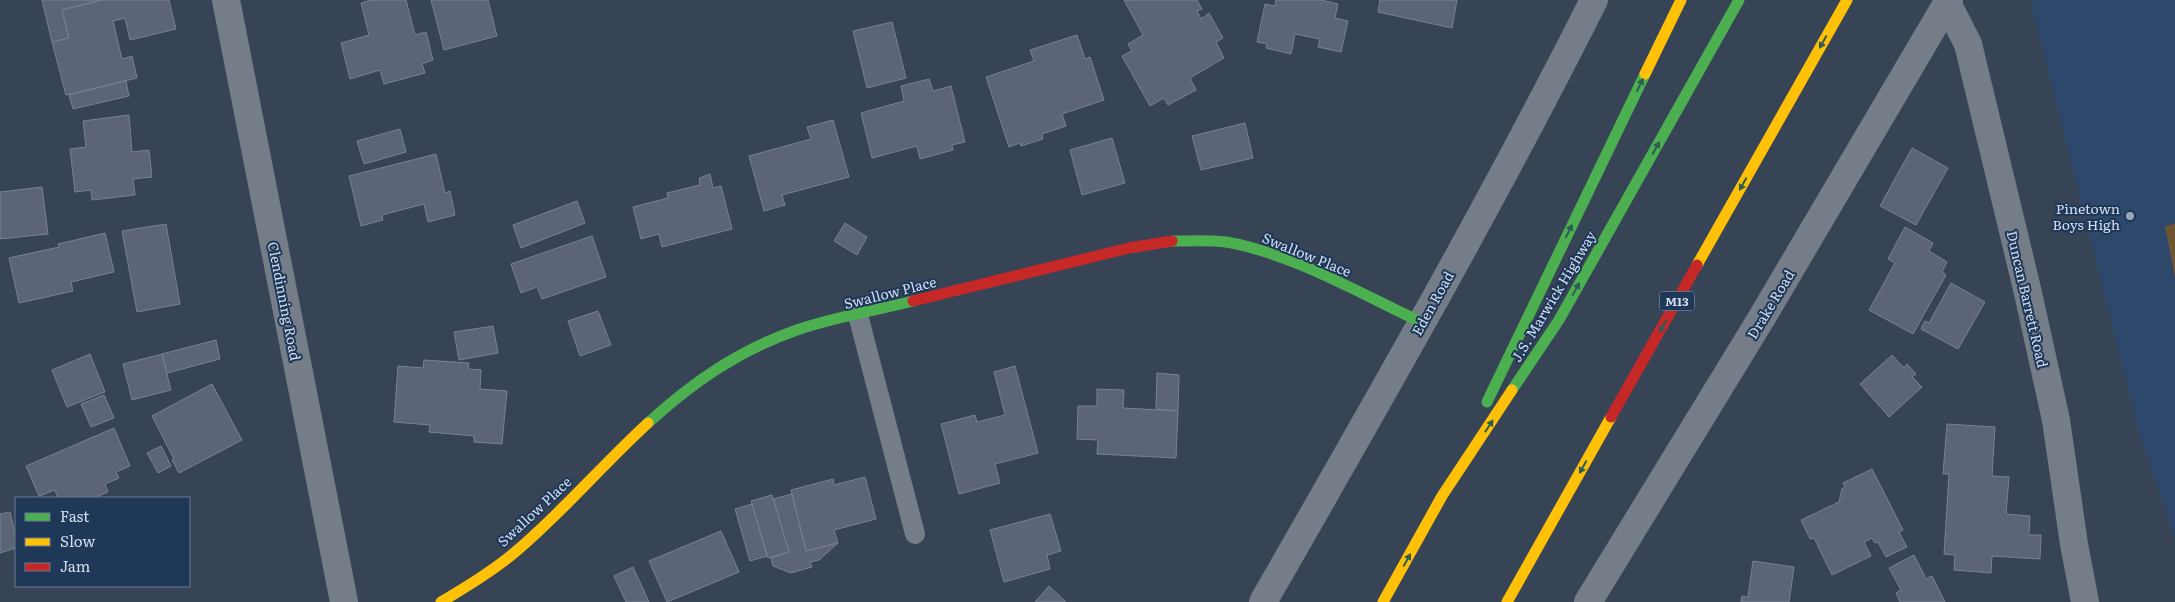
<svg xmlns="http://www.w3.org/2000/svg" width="2175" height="602" font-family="Literata,serif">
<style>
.built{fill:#2d486a}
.green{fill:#6d5532}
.building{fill:#5c6478;stroke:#7a8191}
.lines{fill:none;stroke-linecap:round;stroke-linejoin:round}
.lane{stroke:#747d88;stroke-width:20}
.street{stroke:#747d88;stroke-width:28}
.fast{stroke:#4caf50;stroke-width:11}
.slow{stroke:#ffc107;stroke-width:11}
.jam{stroke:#c62828;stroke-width:11}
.oneway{fill:#2d5c55}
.poi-dot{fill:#9aa8ba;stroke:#203857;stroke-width:2}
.labels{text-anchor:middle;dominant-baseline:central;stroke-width:4;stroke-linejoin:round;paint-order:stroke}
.shield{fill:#203857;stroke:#9aacc3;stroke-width:1}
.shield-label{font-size:12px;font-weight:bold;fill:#cfdef1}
.poi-label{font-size:14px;fill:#cfdef1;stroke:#203857;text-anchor:end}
.street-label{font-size:14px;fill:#cfdef1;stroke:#203857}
</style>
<rect width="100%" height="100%" fill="#374455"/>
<polygon class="built" points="2030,0 2175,0 2175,537 2139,432"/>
<polygon class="green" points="2175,224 2175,277 2165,226"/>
<g class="building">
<polygon points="42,0 102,0 62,10 69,38 52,42"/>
<polygon points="102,0 169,0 176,29 130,40 125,18 113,21 122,59 132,56 137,78 66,95 52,42 69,38 62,10"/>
<polygon points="371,0 406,0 415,35 426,32 433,60 422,64 425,73 384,84 380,70 350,79 341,43 369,35 361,3"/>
<polygon points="431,0 488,0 497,36 444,50"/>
<polygon points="1124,0 1197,0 1202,9 1197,11 1201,19 1209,13 1223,38 1216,42 1224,58 1190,78 1196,90 1168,105 1164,98 1150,106 1122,56 1132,51 1128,44 1143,35"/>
<polygon points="1276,0 1321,0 1338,4 1335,18 1348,21 1341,52 1318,47 1320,39 1295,34 1291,54 1266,48 1267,44 1257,42 1265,4 1275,6"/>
<polygon points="1380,0 1457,0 1452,28 1378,12"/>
<polygon points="892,22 906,78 867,88 853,31"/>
<polygon points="1077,35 1085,59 1090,57 1104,100 1062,114 1066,126 1042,134 1043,139 1021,146 1020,143 1009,147 986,77 1034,61 1030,50"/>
<polygon points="929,79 933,91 951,86 965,142 952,145 953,150 920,159 917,146 872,158 861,113 904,101 901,86"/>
<polygon points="126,81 129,96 73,109 69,95"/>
<polygon points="129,115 132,152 149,150 152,177 133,179 135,195 92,200 91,190 75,192 70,149 86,147 83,121"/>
<polygon points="833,120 849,177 782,195 785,205 764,211 749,156 811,139 807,127"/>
<polygon points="1245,123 1253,158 1201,170 1192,136"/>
<polygon points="400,129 406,152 364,164 357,141"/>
<polygon points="1112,138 1125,183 1082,195 1070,150"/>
<polygon points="1912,148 1948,168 1916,225 1880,206"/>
<polygon points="436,154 445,193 450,191 455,215 428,222 424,204 382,215 383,220 361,226 349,176"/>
<polygon points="710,174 713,188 721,186 732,229 662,247 659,234 641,239 633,207 668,198 667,193 700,185 699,178"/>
<polygon points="42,187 48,234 0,239 0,192"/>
<polygon points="577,201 585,223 521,248 513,225"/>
<polygon points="845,223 867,237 857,255 834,241"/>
<polygon points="166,224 180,304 137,312 122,231"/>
<polygon points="1905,227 1933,243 1929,251 1947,262 1942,272 1946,275 1913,334 1869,310 1895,263 1888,259"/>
<polygon points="105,233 114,272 71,282 73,291 19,303 9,258 59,247 58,244"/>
<polygon points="592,236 606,277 542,299 537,287 521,293 511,264"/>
<polygon points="1951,283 1985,302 1958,349 1921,329 1925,321 1929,323"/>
<polygon points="598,311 611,345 580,356 568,321"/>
<polygon points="493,326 498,353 459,360 454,332"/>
<polygon points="216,340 220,359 167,373 162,354"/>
<polygon points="90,354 105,392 67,407 52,370"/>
<polygon points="162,354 171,390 132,400 123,364"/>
<polygon points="1892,355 1904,368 1907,364 1916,374 1912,377 1922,387 1889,417 1860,384"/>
<polygon points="424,360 469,363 468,369 481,370 480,389 507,391 502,444 474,442 474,436 429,432 430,425 394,422 398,366 423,368"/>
<polygon points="1015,366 1038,453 995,464 1000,483 959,494 941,424 975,415 977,422 1005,415 994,372"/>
<polygon points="1157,373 1179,375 1178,411 1156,409"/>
<polygon points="212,384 242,440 179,473 172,460 174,459 152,416"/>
<polygon points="1097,389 1124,390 1123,408 1178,411 1176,458 1097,454 1098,440 1077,439 1078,406 1097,406"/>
<polygon points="104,395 114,418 91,427 81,404"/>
<polygon points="1947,424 1995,427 1992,476 2009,477 2006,514 2030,516 2029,535 2041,535 2040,559 1992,556 1991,573 1954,570 1955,555 1944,554 1949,474 1943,474"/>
<polygon points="114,428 130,466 116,472 119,478 105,484 108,492 93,498 58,498 55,490 39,496 26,466"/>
<polygon points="161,446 171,466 158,473 147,453"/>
<polygon points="1872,469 1903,530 1899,532 1907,547 1886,557 1878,542 1875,543 1872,538 1864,542 1871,556 1832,575 1814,538 1810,539 1801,520 1839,502 1842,489 1845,487 1843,483"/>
<polygon points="865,477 876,519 834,530 838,543 806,551 791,490 833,479 834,485"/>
<polygon points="792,494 806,551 838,543 819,560 810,562 812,567 791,573 773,566 771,558 789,552 773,499"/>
<polygon points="772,495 789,552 768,558 751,501"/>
<polygon points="752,504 767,556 750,561 735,509"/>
<polygon points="10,512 16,539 16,548 0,553 0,514"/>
<polygon points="1050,514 1061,551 1047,555 1050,569 1004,582 990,530"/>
<polygon points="721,531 739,572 667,602 649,561"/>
<polygon points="1914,555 1926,579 1932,576 1945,602 1900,602 1896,593 1901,590 1889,568"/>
<polygon points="1753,561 1794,567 1789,602 1741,602 1742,596 1748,597"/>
<polygon points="633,567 649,602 626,602 614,576"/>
<polygon points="1049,586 1066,602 1035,602"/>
</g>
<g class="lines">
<polyline class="lane" points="858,315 915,534"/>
<g class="street">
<polyline points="226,0 344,602"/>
<polyline points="1947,3 1968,44 2028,293 2056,420 2074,544 2085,602"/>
<path d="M1263,602C1377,403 1491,205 1594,0"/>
<polyline points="1588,602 1761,319 1949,0"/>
</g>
<g class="fast">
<path d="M1172,241C1190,241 1209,240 1226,242C1291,253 1361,294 1421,322"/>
<polyline points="1512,390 1559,320 1739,0"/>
<polyline points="1487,402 1645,74"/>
<path d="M648,423C693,382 739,350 797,330C834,317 874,311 913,301"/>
</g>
<g class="slow">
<polyline points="1645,74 1681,0"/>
<polyline points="1697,265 1847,0"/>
<path d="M441,602C466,587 491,572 514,553C562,513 602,465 648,423"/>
<polyline points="1383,602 1442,496 1512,390"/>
<polyline points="1507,602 1611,417"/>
</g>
<g class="jam">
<polyline points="913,301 1129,248 1172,241"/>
<polyline points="1611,417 1697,265"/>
</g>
</g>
<defs><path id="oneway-solid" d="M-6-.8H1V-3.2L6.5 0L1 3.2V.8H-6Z" transform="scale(1.25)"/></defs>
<g class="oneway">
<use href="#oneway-solid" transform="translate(1823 42) rotate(119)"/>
<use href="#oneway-solid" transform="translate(1640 85) rotate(-64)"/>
<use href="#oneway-solid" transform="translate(1656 148) rotate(-61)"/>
<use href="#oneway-solid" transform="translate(1743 184) rotate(119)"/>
<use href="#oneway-solid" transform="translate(1569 231) rotate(-64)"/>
<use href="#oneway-solid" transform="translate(1576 289) rotate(-61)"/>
<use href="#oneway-solid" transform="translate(1663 326) rotate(119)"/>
<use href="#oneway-solid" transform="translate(1489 426) rotate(-57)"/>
<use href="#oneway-solid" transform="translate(1583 467) rotate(119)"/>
<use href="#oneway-solid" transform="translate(1407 560) rotate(-61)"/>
</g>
<circle class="poi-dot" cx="2130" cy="216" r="5"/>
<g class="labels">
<rect class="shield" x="1659.5" y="291.5" width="35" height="19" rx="4"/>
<g class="shield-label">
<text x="1677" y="301">M13</text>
</g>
<g class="poi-label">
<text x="2120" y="208">Pinetown<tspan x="2120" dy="16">Boys High</tspan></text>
</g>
<g class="street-label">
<text transform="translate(1307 254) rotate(22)">Swallow Place</text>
<text transform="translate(890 292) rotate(-14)">Swallow Place</text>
<text transform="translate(1553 296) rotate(-59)">J.S. Marwick Highway</text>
<text transform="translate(2028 299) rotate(77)">Duncan Barrett Road</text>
<text transform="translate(285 301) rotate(79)">Clendinning Road</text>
<text transform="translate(1432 303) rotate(-61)">Eden Road</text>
<text transform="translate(1770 304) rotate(-59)">Drake Road</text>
<text transform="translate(534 511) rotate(-43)">Swallow Place</text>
</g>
</g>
<rect x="15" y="497" width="175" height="90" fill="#203857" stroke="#667a95"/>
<rect x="25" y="513" width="25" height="8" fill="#4caf50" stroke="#667a95"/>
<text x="60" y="522" font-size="15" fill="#cfdef1">Fast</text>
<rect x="25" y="538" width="25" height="8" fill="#ffc107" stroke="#667a95"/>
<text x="60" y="547" font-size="15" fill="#cfdef1">Slow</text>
<rect x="25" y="563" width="25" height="8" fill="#c62828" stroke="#667a95"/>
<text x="60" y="572" font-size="15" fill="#cfdef1">Jam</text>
</svg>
